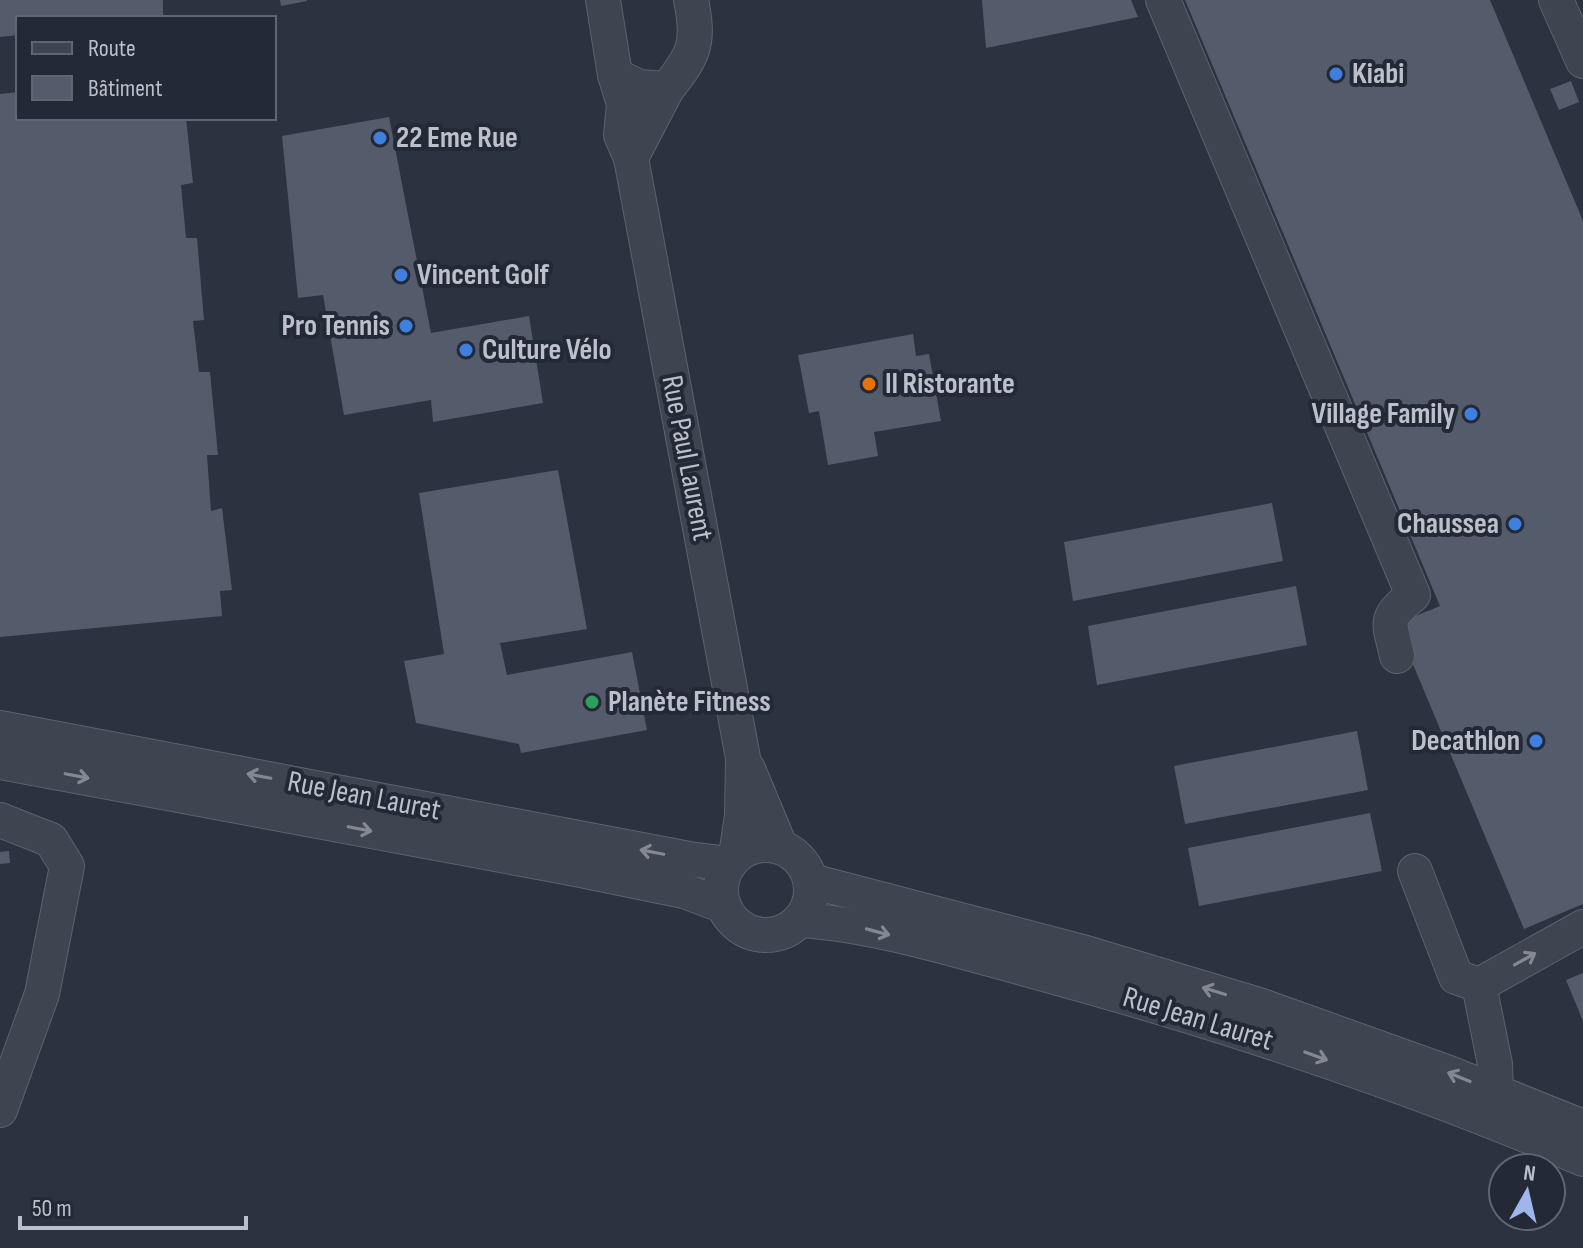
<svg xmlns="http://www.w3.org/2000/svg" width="1583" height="1248" font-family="'Sofia Sans Condensed',sans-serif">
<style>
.building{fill:#545b6b}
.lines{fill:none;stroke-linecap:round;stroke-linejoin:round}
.minor-casing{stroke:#5d626e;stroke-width:36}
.minor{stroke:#3f4451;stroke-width:34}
.oneway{stroke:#848894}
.shop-dot{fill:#3f7fe0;stroke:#232936;stroke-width:3}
.food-dot{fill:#e8710a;stroke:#232936;stroke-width:3}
.leisure-dot{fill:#2e9e5b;stroke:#232936;stroke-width:3}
.labels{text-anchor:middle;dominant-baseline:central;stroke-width:8;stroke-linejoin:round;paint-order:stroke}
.poi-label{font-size:30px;font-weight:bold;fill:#bcc0cb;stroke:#232936;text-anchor:start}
.street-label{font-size:30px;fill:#bcc0cb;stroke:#232936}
</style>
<rect width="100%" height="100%" fill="#2b3240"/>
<g class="building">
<polygon points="0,0 163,0 163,18 18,18 18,35 0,37"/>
<polygon points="280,0 307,0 307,1 281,6"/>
<polygon points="982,0 1131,0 1138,17 986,48"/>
<polygon points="1185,0 1490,0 1583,221 1583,904 1524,929 1396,624 1440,606"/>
<polygon points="1571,81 1579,102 1559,110 1550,89"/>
<polygon points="18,92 18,118 186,118 193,183 181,185 186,238 197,238 204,320 193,321 199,372 210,372 218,455 207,455 211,511 222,508 232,590 220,591 222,616 0,637 0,94"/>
<polygon points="389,117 431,333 529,316 543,403 433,422 431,400 344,415 323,295 298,298 282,136"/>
<polygon points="913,334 916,356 929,354 941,421 874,432 878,456 828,465 819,411 809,413 798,355"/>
<polygon points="558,470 587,629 500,643 507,675 632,652 647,730 521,753 519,744 416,723 404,661 444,654 419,493"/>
<polygon points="1272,503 1283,561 1073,601 1064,542"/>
<polygon points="1296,586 1307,645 1097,685 1088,626"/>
<polygon points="1357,731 1368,790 1185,824 1174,766"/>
<polygon points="1370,813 1382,871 1199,906 1188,848"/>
<polygon points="9,851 10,863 0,864 0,852"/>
<polygon points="1583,973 1583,1021 1566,980"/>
</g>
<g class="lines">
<g class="minor-casing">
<g id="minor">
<polyline points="603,0 615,75 624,104 621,135 631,158 743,758 742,815 736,856"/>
<path d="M1163,0L1413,595C1383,620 1389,620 1397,656"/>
<polyline points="1556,0 1583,61"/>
<path d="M615,75L639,87L667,89C694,55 700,44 691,0"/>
<polyline points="631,158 667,89"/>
<polyline points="0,728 689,859 729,864"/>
<polyline points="0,762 576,869 684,891 724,906"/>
<polyline points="748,769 780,846"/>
<polyline points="0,820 51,840 67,866 42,994 0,1110"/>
<circle cx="766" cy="890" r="45"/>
<polyline points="1415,871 1456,977 1479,985"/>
<polyline points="811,881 1086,953 1259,1005 1449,1073 1583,1127"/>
<path d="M801,920C878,925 962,952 1037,972C1223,1023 1406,1083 1583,1159"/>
<polyline points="1488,1110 1496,1093 1495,1064 1479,985 1583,927"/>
</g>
</g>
<use href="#minor" class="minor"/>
</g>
<defs><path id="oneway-shaft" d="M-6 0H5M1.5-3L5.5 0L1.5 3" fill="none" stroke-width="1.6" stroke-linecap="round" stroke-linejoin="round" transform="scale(2)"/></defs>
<g class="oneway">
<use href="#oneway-shaft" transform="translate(77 776) rotate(11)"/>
<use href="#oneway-shaft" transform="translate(259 776) rotate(-169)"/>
<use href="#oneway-shaft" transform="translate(360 829) rotate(11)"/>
<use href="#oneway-shaft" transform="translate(652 852) rotate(-169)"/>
<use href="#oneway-shaft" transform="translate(878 932) rotate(15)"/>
<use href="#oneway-shaft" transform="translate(1525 959) rotate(-29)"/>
<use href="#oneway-shaft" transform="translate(1214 991) rotate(-163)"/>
<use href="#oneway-shaft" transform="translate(1316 1056) rotate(20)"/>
<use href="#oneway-shaft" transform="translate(1459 1077) rotate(-158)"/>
</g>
<g class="shop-dot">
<circle cx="1336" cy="74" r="8"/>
<circle cx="380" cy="138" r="8"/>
<circle cx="401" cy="275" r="8"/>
<circle cx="406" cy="326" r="8"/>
<circle cx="466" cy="350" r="8"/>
<circle cx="1471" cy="414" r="8"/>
<circle cx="1515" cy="524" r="8"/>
<circle cx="1536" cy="741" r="8"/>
</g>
<circle class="food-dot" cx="869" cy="384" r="8"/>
<circle class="leisure-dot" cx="592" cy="702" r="8"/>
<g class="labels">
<g class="poi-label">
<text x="1352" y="74">Kiabi</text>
<text x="396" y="138">22 Eme Rue</text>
<text x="417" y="275">Vincent Golf</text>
<text x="390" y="326" text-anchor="end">Pro Tennis</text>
<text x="482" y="350">Culture Vélo</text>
<text x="885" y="384">Il Ristorante</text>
<text x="1455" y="414" text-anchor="end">Village Family</text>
<text x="1499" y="524" text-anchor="end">Chaussea</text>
<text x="608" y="702">Planète Fitness</text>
<text x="1520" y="741" text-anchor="end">Decathlon</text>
</g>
<g class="street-label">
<text transform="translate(687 458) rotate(79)">Rue Paul Laurent</text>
<text transform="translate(364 796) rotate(11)">Rue Jean Lauret</text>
<text transform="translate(1198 1019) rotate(17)">Rue Jean Lauret</text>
</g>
</g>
<rect x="16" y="16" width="260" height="104" fill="#232936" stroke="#606572" stroke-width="2"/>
<rect x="32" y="42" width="40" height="12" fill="#3f4451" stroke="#606572" stroke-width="2"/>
<text x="88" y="56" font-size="24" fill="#bcc0cb">Route</text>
<rect x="32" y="76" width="40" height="24" fill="#545b6b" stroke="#606572" stroke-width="2"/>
<text x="88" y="96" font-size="24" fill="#bcc0cb">Bâtiment</text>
<g transform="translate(1527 1192) rotate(8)"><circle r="38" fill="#232936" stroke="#606572" stroke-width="2"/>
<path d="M0-6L14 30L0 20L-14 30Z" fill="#9fb6ec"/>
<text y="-12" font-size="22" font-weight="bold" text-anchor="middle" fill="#bcc0cb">N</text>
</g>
<path d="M20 1216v12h226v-12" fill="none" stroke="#bcc0cb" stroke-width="4"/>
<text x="32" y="1216" font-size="24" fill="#bcc0cb" stroke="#232936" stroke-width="6" paint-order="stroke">50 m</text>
</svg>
